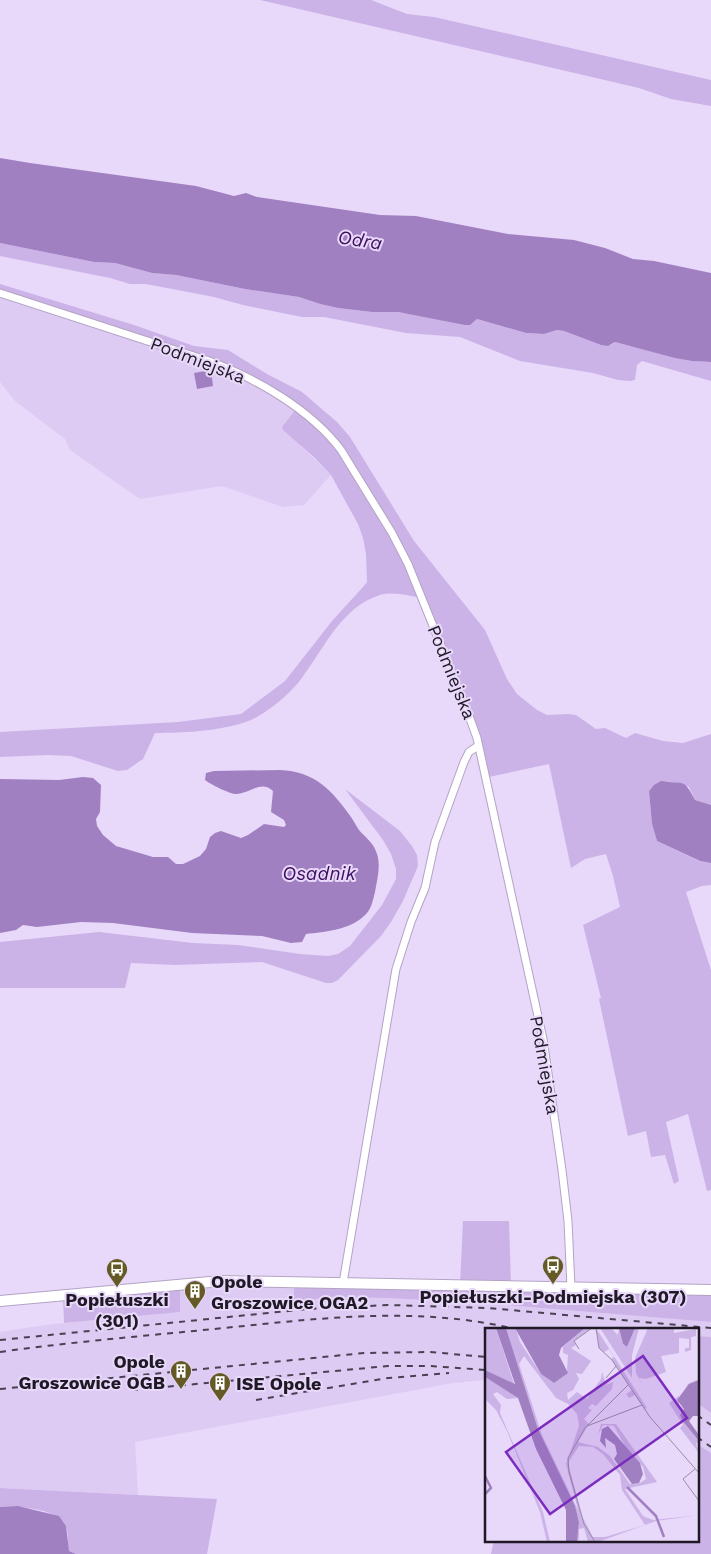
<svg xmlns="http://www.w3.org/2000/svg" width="711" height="1554" font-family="'Work Sans',sans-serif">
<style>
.built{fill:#decbf4}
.green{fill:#ccb3e7}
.water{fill:#a180c2}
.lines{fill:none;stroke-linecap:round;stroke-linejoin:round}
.street-casing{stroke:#b3a4c4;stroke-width:9}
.secondary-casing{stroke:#b3a4c4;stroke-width:12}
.street{stroke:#fff;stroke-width:7}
.secondary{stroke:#fff;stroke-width:10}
.rail{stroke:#494151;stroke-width:2;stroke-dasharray:6 6;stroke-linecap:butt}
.labels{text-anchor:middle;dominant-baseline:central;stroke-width:4;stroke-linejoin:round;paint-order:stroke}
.street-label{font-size:18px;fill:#1f1925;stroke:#e8d8fa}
.poi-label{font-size:18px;font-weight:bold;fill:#1f1925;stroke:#e8d8fa;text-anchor:start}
.water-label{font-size:19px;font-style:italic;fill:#3d0d5e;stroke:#e8d8fa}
.inset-river{fill:none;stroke:#a180c2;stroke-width:2.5}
.inset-road{fill:none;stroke:#988ca5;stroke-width:1}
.view{fill:#7b2cbf;fill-opacity:0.15;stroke:#7b2cbf;stroke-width:2.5}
.inset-edge{fill:none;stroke:#1f1925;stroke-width:2.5}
</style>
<rect width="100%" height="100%" fill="#e8d8fa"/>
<g class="built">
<polygon points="0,293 226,367 296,409 282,427 331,475 304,505 283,507 222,486 140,499 70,450 65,439 15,401 0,382"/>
<polygon points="294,1282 295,1302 330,1297 387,1298 481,1303 711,1322 711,1337 697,1336 697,1329 486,1329 486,1380 453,1383 135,1442 138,1495 0,1488 0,1332 45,1325 180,1312 180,1283"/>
<polygon points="697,1403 711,1413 711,1453 697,1444"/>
</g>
<g class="green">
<polygon points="260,0 371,0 407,14 434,17 711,80 711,106 671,99 639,88"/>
<polygon points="0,243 94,262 115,263 152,273 176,275 245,289 299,297 320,304 338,308 372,312 398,312 470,324 477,319 526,333 544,334 557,330 564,331 601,345 611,345 615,342 692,361 711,362 711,381 642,361 637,365 635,380 630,381 618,380 593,373 520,361 460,337 406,333 324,317 302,317 243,305 214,297 146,284 130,284 110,278 0,256"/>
<path d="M0,284L134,325L194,346L228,350L267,374L302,392L337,422L350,437L414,541L485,630L507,679L517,694L537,710L547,715L568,714L576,715L596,729L605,728L626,738L635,733L663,741L683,743L711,734V805L695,800L689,787C674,781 660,778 649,791L652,824L657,841L699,861L711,863V885L702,886L686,892L711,970V1190L707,1191L688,1114L666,1122L679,1181L674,1184L665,1155L651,1157L646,1131L628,1136L599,999L601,998L583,925L620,907L613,876L606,854L585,859L571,868L549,764L484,778L477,738L422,598C410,596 393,591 380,595C340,607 322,653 298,683C288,695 271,709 257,717C232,731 183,733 155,733L143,759L127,770L118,771L71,756L48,755L0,757V732L178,722L241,714L285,681L332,621L363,587L367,582L366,554L363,538L358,524L331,475L315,458L283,430L282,427L296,409L242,375L0,293Z"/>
<polygon points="345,789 400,831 412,846 417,855 418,866 403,901 391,922 381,936 338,980 332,983 326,983 262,962 174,965 131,963 125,988 0,988 0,942 99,932 193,943 238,945 300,954 328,956 338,954 350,946 382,905 396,879 396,869 391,854 383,840"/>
<polygon points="463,1221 509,1221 511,1286 711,1290 711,1322 481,1303 387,1298 330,1297 294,1302 294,1282 460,1285"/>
<polygon points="180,1283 180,1312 64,1323 63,1295"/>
<polygon points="697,1336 711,1337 711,1413 697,1403"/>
<polygon points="697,1444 711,1453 711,1554 491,1554 494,1540 697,1540"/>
<path d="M0,1488L217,1499L207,1554H76L69,1551C67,1544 69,1535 66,1527C59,1508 17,1506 0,1507Z"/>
</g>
<g class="water">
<polygon points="0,158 30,163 196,186 234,196 246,193 257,197 380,215 416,216 508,234 574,240 605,248 633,259 654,261 711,273 711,362 692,361 675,358 615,342 608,346 601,345 564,331 557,330 544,334 526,333 477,319 470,325 465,325 398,312 372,312 338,308 320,304 299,297 245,289 176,275 152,273 115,263 94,262 0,243"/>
<polygon points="211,370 213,386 197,389 194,373"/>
<path d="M280,770C314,771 332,790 351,817C354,821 356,826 359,830C366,838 374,843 377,854C381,866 377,880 375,892C373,900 371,911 364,916C349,930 325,932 306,934L302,942L291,943L262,936L192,933L113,923L81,922L37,927L23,925L16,930L0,933V779L59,780L83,777L93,778L101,785L100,812L96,819L97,826L103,835L116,846L153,857H168L176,864H183L200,856L206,849L210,837L215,833L221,831L241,838L248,835L264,824L284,827L286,825L284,820L271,812L273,791C261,779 248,795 235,794C228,793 210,784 205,780L206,773L214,771Z"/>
<path d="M661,781C685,785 683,777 695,800L711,805V863L700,861L657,841L652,824L649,791L654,785Z"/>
<polygon points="18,1506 59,1516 66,1526 69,1551 76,1554 0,1554 0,1507"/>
</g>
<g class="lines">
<g class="street-casing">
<g id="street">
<path d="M0,293L209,361C256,378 311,410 341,450L392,533L408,564L465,705L477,738L543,1039L562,1170L568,1221L571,1288"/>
<polyline points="343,1283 396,969 411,922 425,888 435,842 464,762 469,752 478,746"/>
</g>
</g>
<g class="secondary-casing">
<polyline id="secondary" points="0,1301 221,1281 711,1290"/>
</g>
<use href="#street" class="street"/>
<use href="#secondary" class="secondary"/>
<g class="rail">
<polyline points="0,1340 308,1309 388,1305 488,1308 711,1328"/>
<path d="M0,1352C71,1342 143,1336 214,1329C315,1319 415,1305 515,1329"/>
<polyline points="0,1389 364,1353 430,1352 486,1357"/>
<polyline points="132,1390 388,1366 430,1366 486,1370"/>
<polyline points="256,1400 388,1378 449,1373"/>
<polyline points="697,1415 711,1425"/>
<polyline points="697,1437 711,1447"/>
</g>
</g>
<defs>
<g id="bus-pin" transform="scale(1.125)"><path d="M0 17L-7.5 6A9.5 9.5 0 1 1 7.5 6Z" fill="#655a26" stroke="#e8d8fa"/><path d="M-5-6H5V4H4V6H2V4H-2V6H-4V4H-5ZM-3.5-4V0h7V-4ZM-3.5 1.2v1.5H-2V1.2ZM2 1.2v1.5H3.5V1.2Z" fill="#fff"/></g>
<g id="building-pin" transform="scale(1.125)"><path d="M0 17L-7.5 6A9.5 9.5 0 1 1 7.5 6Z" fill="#655a26" stroke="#e8d8fa"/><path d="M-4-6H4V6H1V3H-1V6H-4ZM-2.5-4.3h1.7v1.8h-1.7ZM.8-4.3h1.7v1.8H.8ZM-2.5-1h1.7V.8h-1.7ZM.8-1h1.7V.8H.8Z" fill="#fff"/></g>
</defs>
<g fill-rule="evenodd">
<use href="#bus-pin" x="553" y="1266"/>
<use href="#bus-pin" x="117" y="1269"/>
<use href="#building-pin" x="195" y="1291"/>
<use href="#building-pin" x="181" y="1371"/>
<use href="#building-pin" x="220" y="1383"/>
</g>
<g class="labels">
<g class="street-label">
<text transform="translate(198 360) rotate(21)">Podmiejska</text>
<text transform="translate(452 672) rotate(68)">Podmiejska</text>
<text transform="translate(545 1065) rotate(80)">Podmiejska</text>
</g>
<g class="poi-label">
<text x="211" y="1281">Opole<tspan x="211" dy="21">Groszowice OGA2</tspan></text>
<text x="553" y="1296" text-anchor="middle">Popiełuszki-Podmiejska (307)</text>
<text x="117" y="1299" text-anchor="middle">Popiełuszki<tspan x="117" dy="21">(301)</tspan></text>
<text x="165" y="1361" text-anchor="end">Opole<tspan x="165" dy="21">Groszowice OGB</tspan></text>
<text x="236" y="1383">ISE Opole</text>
</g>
<g class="water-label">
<text transform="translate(360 240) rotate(9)">Odra</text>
<text x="319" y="873">Osadnik</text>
</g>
</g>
<g transform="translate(485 1328)">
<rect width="214" height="214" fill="#e8d8fa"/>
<path d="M0,0H11L29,56L0,42ZM21,0L31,1L35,14L56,46L69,55L82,43L83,27L78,25V19L100,0H107L89,13L91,17L86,20L106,33L97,46L91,45L94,51L88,62L82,65L83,72L92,64L102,71L116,51L117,44L120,53L127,51L121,57L128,54L127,61L111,78L107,76L103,80L107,82L99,91L104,96L93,114L113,119L125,128L145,156L155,155L161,151L158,139L141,120L129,98L118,97L113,107L116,96H131L172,154L140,161L158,188L168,192L214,187L171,193L113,214H103L99,200L94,201V211L92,214L94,193L90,180L53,101ZM39,28L71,70L83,76L92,86L94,98L81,136L93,182L57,107L34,36ZM94,118L108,119L118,126L135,147L137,162L160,197L120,209H108L98,190L83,135ZM111,0L162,80L160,81L150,67L144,70L141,66L147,62L126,31L129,29L124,21L119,24L114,20ZM115,0H126L133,7L134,0L138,16L142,19L150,0H154L147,27V50ZM163,0H189V5L211,1V8L206,9V22L200,24V20H204V11L194,10V25L176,28L181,44L161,51L154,50L158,59L151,45L150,30ZM0,49L33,70L22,71L12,64L8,66L16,77L15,85L58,184L65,214H62L55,184L22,103L11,82L0,71ZM214,51L194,68V77L199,81L195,88L214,113L211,116L214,125L195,100L198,97L184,75L198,65L203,56Z" fill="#ccb3e7" fill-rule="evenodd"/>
<path d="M11,0H21L53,101L90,178L94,194L92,214H81V182L51,121L33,70L0,49V42L30,56ZM30,0H100L76,20L74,27L83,45L69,55L56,46ZM134,0H150L142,19L138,16ZM214,52V88H208L204,93L214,107V113L197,92L195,87L199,81L192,72L204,56ZM123,98L155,135L158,146L154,155L147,156L129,131L132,126L130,117L120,110L121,120L115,113L117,101Z" fill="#a180c2"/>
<path class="inset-river" d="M0,148L6,160L0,166M142,159L171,188L179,209"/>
<path class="inset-road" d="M111,0L114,20L127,32L165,89L214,145M94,21L89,13L107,0M121,50L131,38M102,98L157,77M210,141L198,151L214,173M110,214L99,196L84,144L83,130L100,100L143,57"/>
<path class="view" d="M158,28L202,90L65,186L21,124Z"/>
<rect width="214" height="214" class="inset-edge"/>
</g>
</svg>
